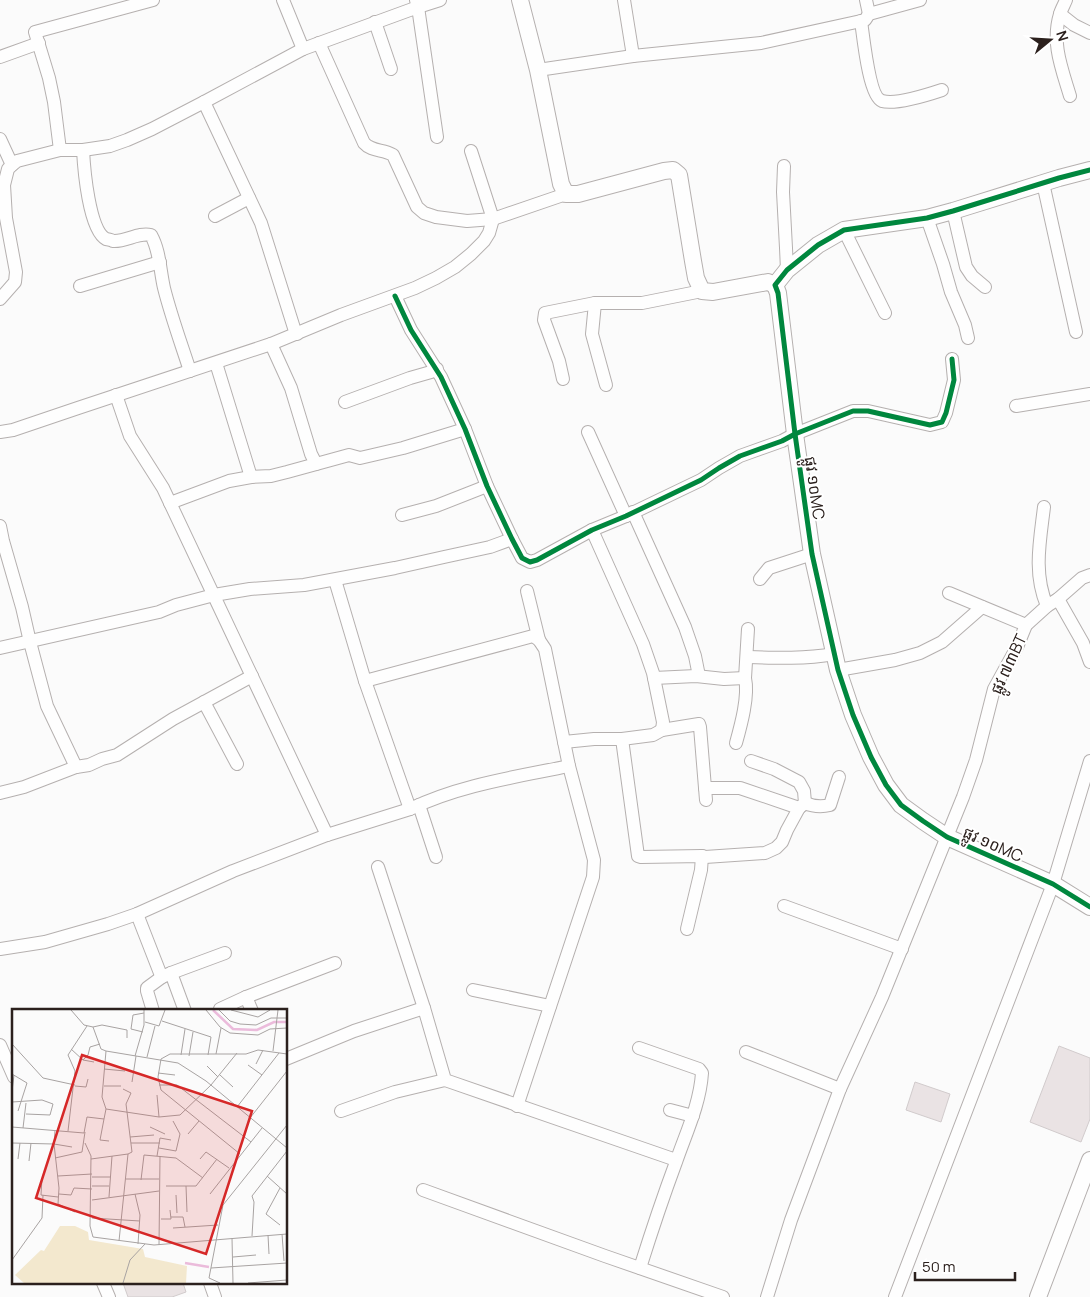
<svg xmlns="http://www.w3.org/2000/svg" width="1090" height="1297" font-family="Manrope,'Noto Sans Khmer',sans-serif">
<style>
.building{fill:#eae3e4;stroke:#d1cbcc}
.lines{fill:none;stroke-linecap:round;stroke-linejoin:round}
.minor-casing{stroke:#b5b0af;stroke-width:14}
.tertiary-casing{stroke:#b5b0af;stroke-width:18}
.minor{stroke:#fefefe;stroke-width:12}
.tertiary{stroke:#fefefe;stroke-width:16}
.cycleway-casing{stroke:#fff;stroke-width:8}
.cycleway{stroke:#00873e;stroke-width:5}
.labels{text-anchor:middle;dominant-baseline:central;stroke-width:4;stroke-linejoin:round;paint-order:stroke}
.street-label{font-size:16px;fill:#2b201d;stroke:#fff}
.inset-river{fill:none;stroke:#ebbbdb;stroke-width:2.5}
.inset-road{fill:none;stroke:#a8a3a2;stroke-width:1}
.view{fill:#d62828;fill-opacity:0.15;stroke:#d62828;stroke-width:2.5}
.inset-edge{fill:none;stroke:#2b201d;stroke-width:2.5}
</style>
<rect width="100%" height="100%" fill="#fbfbfb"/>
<g class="building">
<polygon points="1059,1046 1090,1058 1090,1119 1081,1142 1030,1122"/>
<polygon points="915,1082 950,1094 941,1122 906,1110"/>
<polygon points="123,1283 183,1283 186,1292 172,1297 128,1297"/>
</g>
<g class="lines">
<g class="minor-casing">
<g id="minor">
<polyline points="283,0 303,49"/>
<polyline points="416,0 418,7 440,0"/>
<polyline points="624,0 633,56"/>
<polyline points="866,0 869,14"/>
<path d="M1066,0C1064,5 1061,10 1060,14C1051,43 1062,69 1070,96"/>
<polyline points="1060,14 1074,25 1090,33"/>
<path d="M861,21C863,34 869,97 882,101C896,105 927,95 942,90"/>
<polyline points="375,22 391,69"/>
<path d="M319,43L364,143C372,152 383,149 393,155L417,207L424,213L436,217L467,221L493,219L566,194"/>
<polyline points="0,57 39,43"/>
<polyline points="538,70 633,56 761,43 861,21 865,20 869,14 920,0"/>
<polyline points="204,102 261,223 294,328 297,334"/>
<polyline points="0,139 12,165"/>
<polyline points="60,150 54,102 49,78 35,32 153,0"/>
<path d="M83,150C84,169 89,230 106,239C106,239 112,240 113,241C126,242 138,232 151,235C160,251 160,271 164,288C171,316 181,343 190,371"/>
<polyline points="784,166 783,192 786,248 787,270"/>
<polyline points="1043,183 1076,332"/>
<polyline points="953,211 966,267 972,276 985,287"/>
<polyline points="215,216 249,198"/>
<polyline points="927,218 943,264 951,292 965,325 968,338"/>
<polyline points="844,230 885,313"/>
<polyline points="80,286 160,262"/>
<polyline points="395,296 411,330 441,377 465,429 487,486 512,539 522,558 530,562 537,560 592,530 626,516 701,480 719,468 740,456 782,441 795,434 853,411 868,411 930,425 942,422 946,413 954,380 952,359"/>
<polyline points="0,299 15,282 16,272 6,218 4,185 8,169 12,165 17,161 60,150 83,150 110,146 127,140 152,129 204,102 303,49 418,7 437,137"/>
<polyline points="595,303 592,334 606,385"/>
<polyline points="271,344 291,388 311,454 316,464"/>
<polyline points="216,363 251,477"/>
<polyline points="563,379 559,361 544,320 545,313 595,303 642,303 702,291"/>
<polyline points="116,395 130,436 163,488 327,835"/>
<polyline points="345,402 410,378 431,372 437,369"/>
<polyline points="1016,406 1090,394"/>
<polyline points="0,432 13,430 78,408 271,344 341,315 415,288 436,278 455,267 471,254 484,241 489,233 493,219 471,151"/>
<polyline points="588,432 626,516"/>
<polyline points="170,503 229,481 251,477 271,476 287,472 349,455 360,458 403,448 465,429"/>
<path d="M1044,507C1040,541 1033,573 1047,606"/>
<polyline points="633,512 685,627 695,656 699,676"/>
<polyline points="402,515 436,506 487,486"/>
<polyline points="0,526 3,541 22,607 30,642 47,706 76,767"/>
<polyline points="592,530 643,644 653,673 663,722 662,730"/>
<polyline points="760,579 769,568 812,554"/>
<polyline points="335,580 365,681 410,809"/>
<polyline points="527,591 539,640"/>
<polyline points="949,593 1026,625"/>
<polyline points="1058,599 1083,643 1090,662"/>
<polyline points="0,648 159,612 176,605 214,595 250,589 304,585 395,568 444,557 490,547 512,539"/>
<path d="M747,657C777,658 805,659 834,654"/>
<polyline points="838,670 895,660 920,653 942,642 982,607"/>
<polyline points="654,678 696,676 724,679 745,678"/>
<polyline points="365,681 533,636 539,640 545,649 569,766 594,860 593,877 517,1106"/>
<polyline points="204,702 237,764"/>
<polyline points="622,739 638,856 641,857 702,856 705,857 765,853 776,848 782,842 787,830 799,808 805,803"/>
<polyline points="564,742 594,739 622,739 653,735 662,730 699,724 700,727 706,800"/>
<path d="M736,743C741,725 749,696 745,678L748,629"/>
<polyline points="751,761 774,769 799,782 804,791 805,803"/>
<polyline points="705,788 740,788 799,808"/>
<polyline points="0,793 24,787 76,767 89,765 102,759 117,755 173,719 252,676"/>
<path d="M805,803C812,806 822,807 830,805L839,777"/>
<polyline points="419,805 436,857"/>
<polyline points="378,867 424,1008 445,1080 676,1160"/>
<polyline points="784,906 902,949"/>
<polyline points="137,914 160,973 162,977 171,973 225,953"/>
<polyline points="687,929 701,870 702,856"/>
<path d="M0,949L45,942L108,924L137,914L233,871L327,835L410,809C459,785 516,777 569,766"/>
<polyline points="171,973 185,1011"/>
<polyline points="473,990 550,1006"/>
<polyline points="246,997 252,1011"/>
<polyline points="220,1009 246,997 335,963"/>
<polyline points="153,1011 147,991 147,988 162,977"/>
<polyline points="0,1045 14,1077"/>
<path d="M639,1048L699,1069L702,1073C700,1104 686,1133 676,1162C663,1197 651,1233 640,1268"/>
<polyline points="746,1052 840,1089"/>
<polyline points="286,1059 354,1031 424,1008"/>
<polyline points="670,1110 693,1116"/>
<polyline points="341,1111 395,1092 445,1080"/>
<polyline points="423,1190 605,1256 723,1297"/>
<polyline points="103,1283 109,1297"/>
<polyline points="210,1283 215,1297"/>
<polyline points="767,1297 791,1220 840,1089 882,997 963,797 976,760 994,689 1017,647 1026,625 1047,606 1058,599 1082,578 1090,575"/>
<polyline points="895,1297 1053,884 1090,761"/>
</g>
</g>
<g class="tertiary-casing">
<g id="tertiary">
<polyline points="520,0 538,70 561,184 566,194 578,194 664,171 673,170 679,175 693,261 696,278 702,291 713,292 768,282 775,285"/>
<polyline points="1090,170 1059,178 953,211 927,218 844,230 818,245 787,270 775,285 778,293 795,434 812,554 838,670 853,715 871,757 886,785 901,805 923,821 947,837 1053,884 1090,907"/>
<polyline points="1038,1297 1090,1160"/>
</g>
</g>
<use href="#minor" class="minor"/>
<use href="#tertiary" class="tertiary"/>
<g class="cycleway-casing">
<g id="cycleway">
<polyline points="1090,170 1059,178 953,211 927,218 844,230 818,245 787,270 775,285 778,293 795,434 812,554 838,670 853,715 871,757 886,785 901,805 923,821 947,837 1053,884 1090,907"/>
<polyline points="395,296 411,330 441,377 465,429 487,486 512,539 522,558 530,562 537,560 592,530 626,516 701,480 719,468 740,456 782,441 795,434 853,411 868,411 930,425 942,422 946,413 954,380 952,359"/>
</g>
</g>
<use href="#cycleway" class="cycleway"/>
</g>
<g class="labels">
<g class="street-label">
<text transform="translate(815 488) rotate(82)">ផ្លូវ ១០MC</text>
<text transform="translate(1008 664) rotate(-65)">ផ្លូវ ៧៣BT</text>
<text transform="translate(993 844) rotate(24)">ផ្លូវ ១០MC</text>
</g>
</g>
<g transform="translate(12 1009)">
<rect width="275" height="275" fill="#fbfbfb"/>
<path d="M48,217H63L76,223L77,231L131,240L133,248L175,257L174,274H12L3,266L29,241L32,242Z" fill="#f3e8ce"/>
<path class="inset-river" d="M201,1L221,20L245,21L262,13H275M173,254L197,258"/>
<path class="inset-road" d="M59,1L72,16L81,18L89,40L94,42L90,88L94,100L147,108L168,106L199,76L225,44M194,1L208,18L218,24L246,26L258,20L275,19M207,1L218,12L228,15L244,16L259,9H275M219,1L246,8L258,1M150,12L199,28L196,46M133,13L147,17L153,1M81,18L90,16L115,21V29M131,23L119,20L121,6L132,4M0,35L31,69L63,76M59,40L71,51L82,53M94,42L166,54L194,72L275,139M261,42L266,1M204,45L209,19M169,46L173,20M123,47L132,16V1M177,47L181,23M135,48L143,17M71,51L76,46L78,38L88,35M244,55L251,41M236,56L250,66M195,57L206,68M92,60L113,62M146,64L163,66M0,65L15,74L6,102M208,66L221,78M120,73L124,47M147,76H165L239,133M63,77L74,78L76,70M92,77H109M0,82L2,66M145,86L147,108M0,93L30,91L41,95L38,106L14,105M225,98L267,44M238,109L275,62M92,110L88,131L97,132M0,118L72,124L75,108L92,110L94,100M138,118L153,125M11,119L14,94M56,122L63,62L56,46L75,17M176,125L187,112M118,128L142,126M0,134L42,135L43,121M73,134L79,147L78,217L81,228L142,236L275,225M119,134H148M60,138L42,135L47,179L46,195L63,203M147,139L164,142L168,125L161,112M228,145L149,81L146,68L149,50L158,45H234L246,41L275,45M145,147L148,129L159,131M43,149L70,143L73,123M6,150L8,134M79,150L116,145M188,150L194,143L217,159M17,152L19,134M46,167L80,165M255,167L275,185M80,168H98M30,169L29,186L46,188M114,170H147M129,171L132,146L164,149L191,169M80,177H97M154,177H184L205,150M174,177L175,203M268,179L254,205L268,216M47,185L59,186L62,179L80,180M123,185L128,206L126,235M198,185L250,119M164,186L165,204M97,188L100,147M80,191L147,182M159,208H171L173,218M80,209L128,212M149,210H159L158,201M161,219L206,216M270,225L272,252M256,226L257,245M240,227L242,193L240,187L275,142M220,229L221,274M107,232L116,145L120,143L114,95L119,84L111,80M147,236L148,147M221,248L244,246M0,251L30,209L31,186M199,259L275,254M111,274L118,251L133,235M208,274L197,269L211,196L275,116M236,274L275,271"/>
<path class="view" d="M70,46L240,102L194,245L24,189Z"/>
<rect width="275" height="275" class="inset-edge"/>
</g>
<g transform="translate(1050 40) rotate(72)" stroke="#ffffff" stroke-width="4" paint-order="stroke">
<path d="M0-4L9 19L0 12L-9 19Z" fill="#2b201d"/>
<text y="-8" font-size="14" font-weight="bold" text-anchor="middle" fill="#2b201d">N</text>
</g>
<path d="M915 1272v8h100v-8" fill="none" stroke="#2b201d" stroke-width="2.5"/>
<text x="922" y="1272" font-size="15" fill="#2b201d" stroke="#ffffff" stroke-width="4" paint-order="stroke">50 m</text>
</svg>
